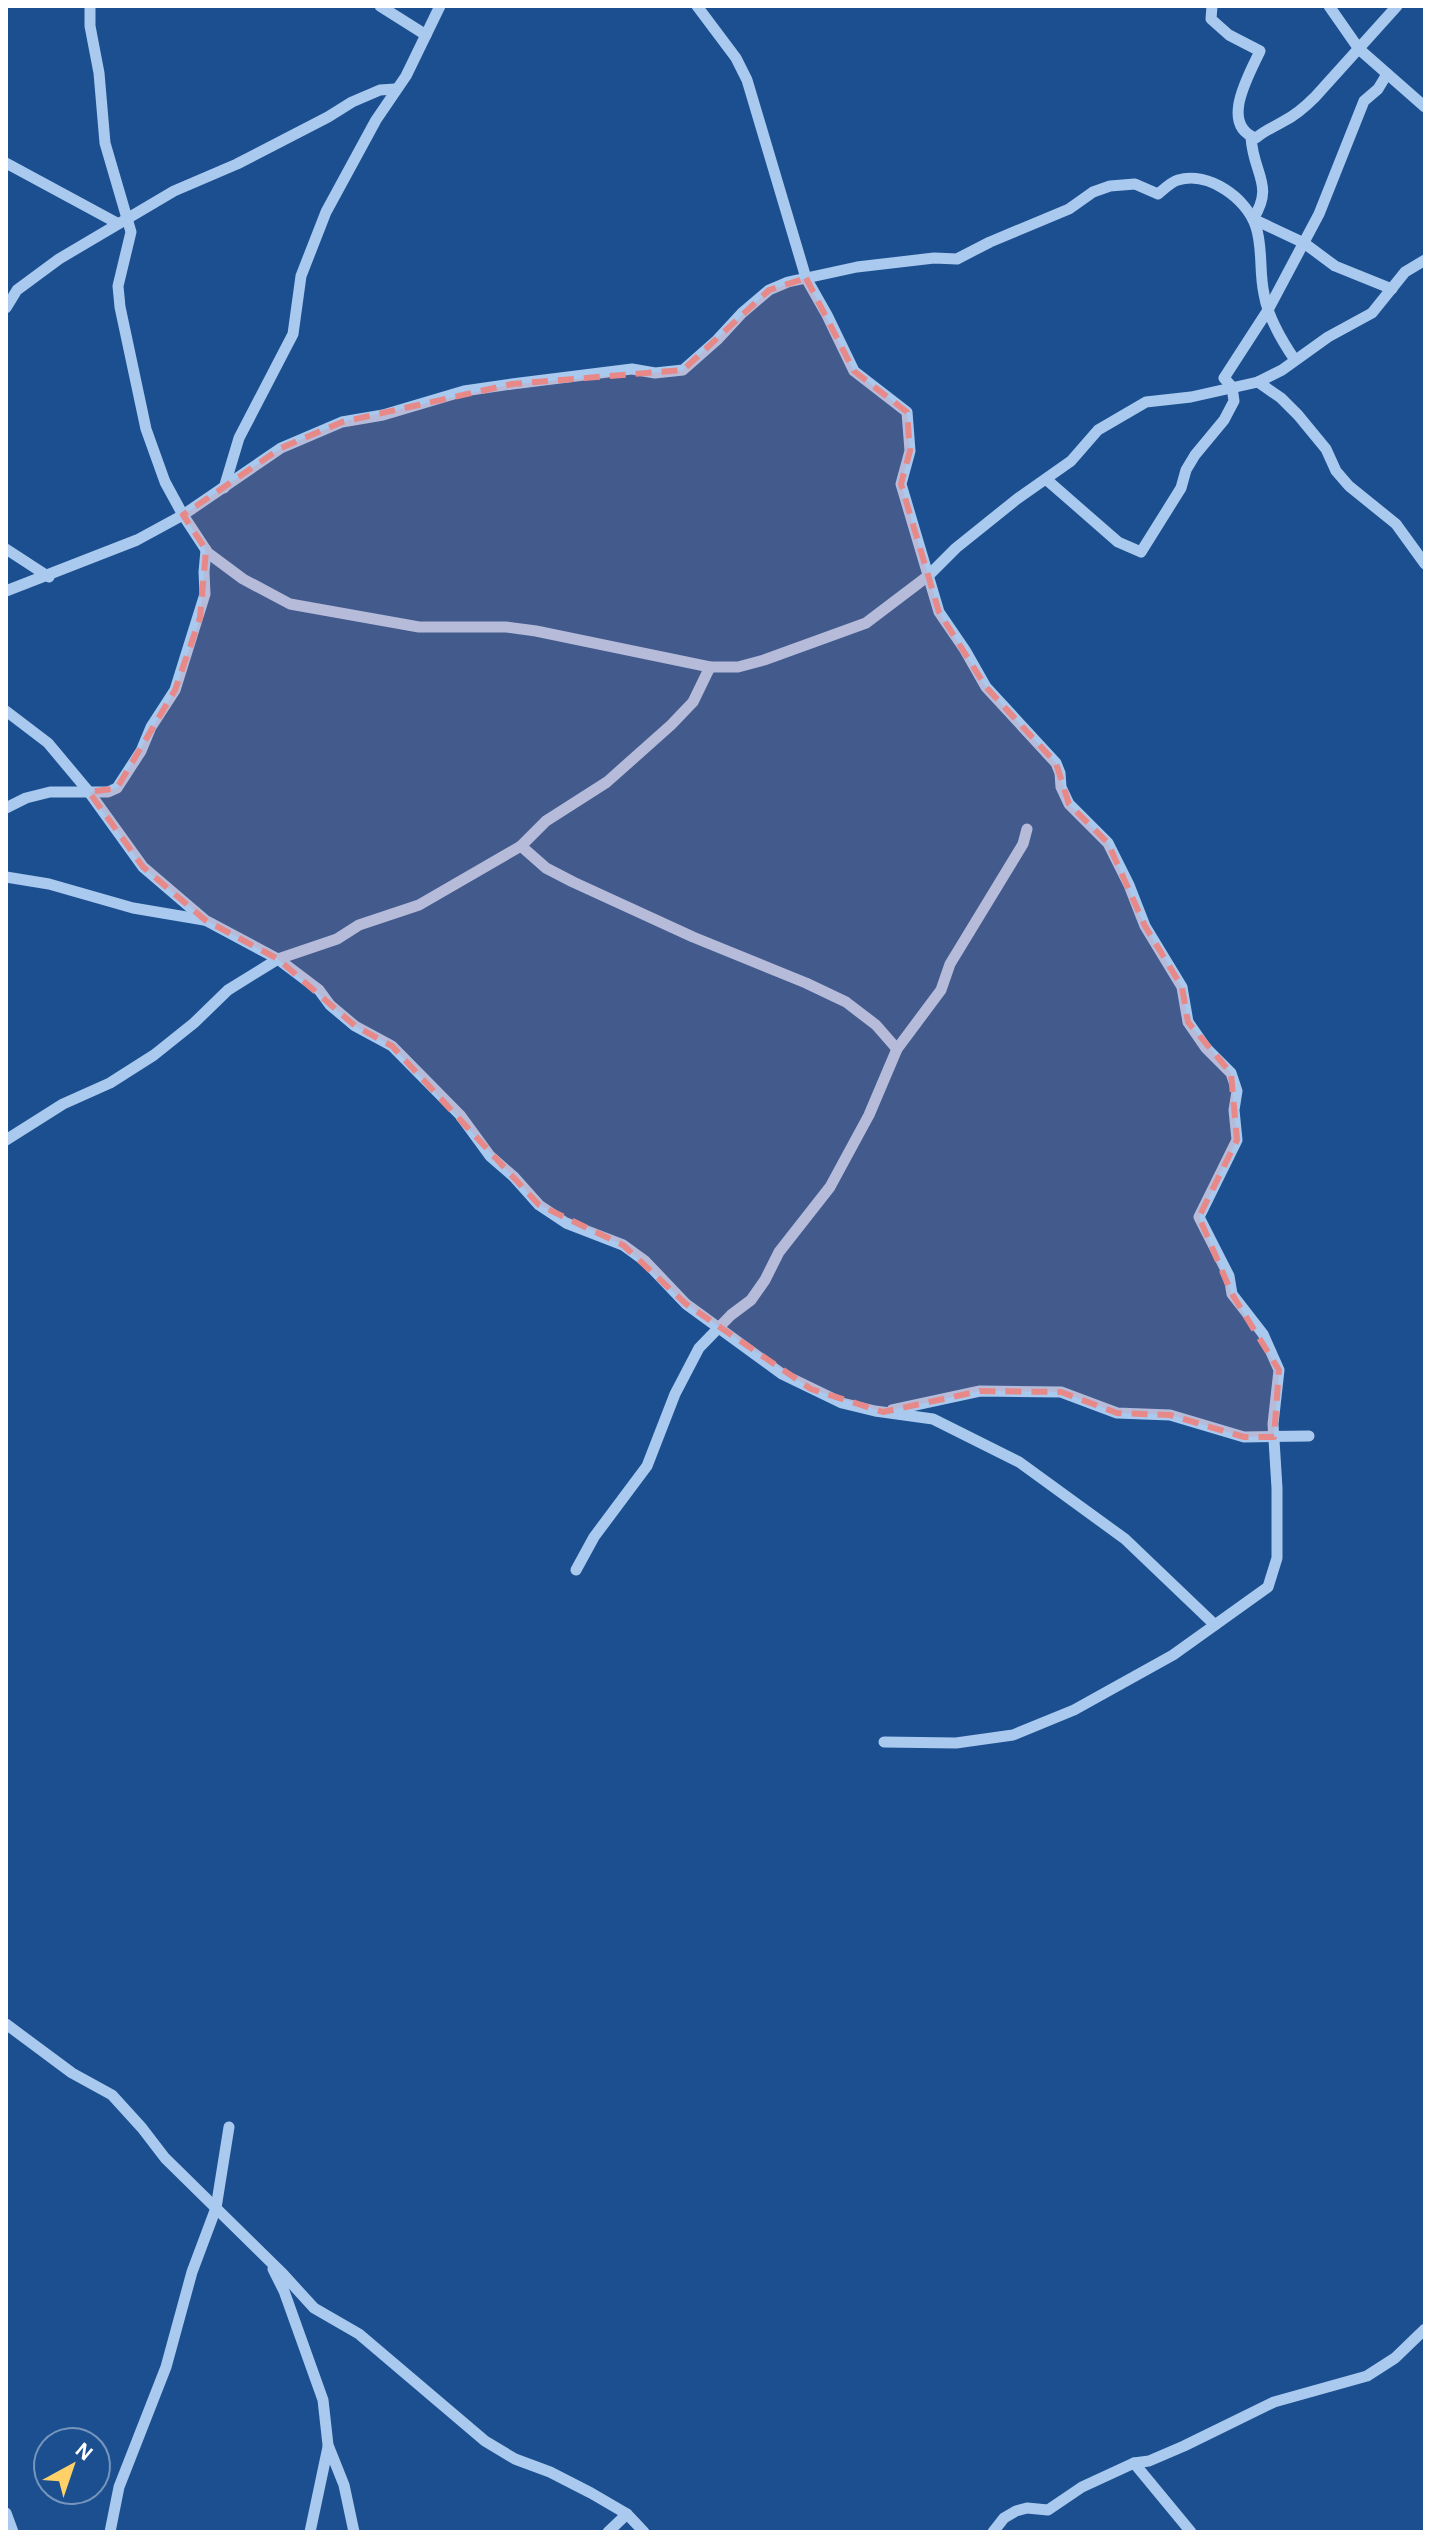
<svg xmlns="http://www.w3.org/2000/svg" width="1431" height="2538" font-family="'Alegreya Sans',sans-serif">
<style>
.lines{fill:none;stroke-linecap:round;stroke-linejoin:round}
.minor{stroke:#a9c9ee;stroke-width:11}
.marked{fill:#e88989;fill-opacity:0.2;stroke:#e88989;stroke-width:6;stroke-dasharray:16 10;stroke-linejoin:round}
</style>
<rect width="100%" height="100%" fill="#1b4f8f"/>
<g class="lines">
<g class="minor">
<polyline points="90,6 90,26 99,73 105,143 131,232 118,286 120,307 146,429 165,482 183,515 208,553 243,579 290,604 419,627 506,627 536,631 710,667 738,667 764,660 866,623 928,576 956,548 1017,499 1071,461 1098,430 1146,402 1191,397 1258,382 1282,370 1328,337 1372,313 1405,272 1425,260"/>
<polyline points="380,6 426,35"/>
<polyline points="697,6 736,58 747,80 806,278 827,315 854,371 907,412 910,451 901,484 939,612 965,650 986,687 1056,763 1060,773 1061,787 1069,804 1108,843 1129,885 1145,926 1182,987 1188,1022 1206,1048 1231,1073 1237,1091 1234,1110 1237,1140 1199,1217 1229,1276 1232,1294 1263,1334 1279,1370 1273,1424 1277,1488 1277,1558 1268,1587 1173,1655 1074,1710 1013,1735 956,1743 884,1742"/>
<path d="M1212,6L1211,19L1229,35L1260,51C1249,75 1219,125 1256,138C1265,130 1274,127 1284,121C1296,115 1306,106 1315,97L1397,6"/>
<polyline points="1329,6 1359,49 1425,107"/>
<path d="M1251,137C1253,174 1275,185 1253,219L1304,243L1335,266L1392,289"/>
<polyline points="6,163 117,223"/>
<polyline points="6,308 17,290 59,259 174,191 237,164 328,117 352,102 380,90 395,89"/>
<polyline points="1258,382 1281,398 1298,415 1326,449 1336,471 1349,486 1396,524 1425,564"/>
<polyline points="1047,480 1118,542 1141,552 1181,488 1186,470 1195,455 1224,420 1234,401 1232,387 1224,378 1268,310 1319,214 1364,101 1378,89 1387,74"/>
<polyline points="224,488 239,438 293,334 301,276 326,212 376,120 406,76 440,6"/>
<polyline points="6,549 49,577"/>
<path d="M6,591L137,540L183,515L281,448L342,422L383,415L464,391L512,384L632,369L655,373L683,370L717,340L742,313L769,290L788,282L857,267L934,258L957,259L990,242L1069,209L1093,192L1110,186L1135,184L1158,194C1164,189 1171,182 1178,180C1208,171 1247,198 1256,227C1263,248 1259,272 1264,294C1268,318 1282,341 1295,360"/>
<polyline points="6,711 48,743 89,792 143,867 205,920 278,959 319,990 330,1005 355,1026 392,1046 460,1115 490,1156 514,1177 539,1205 566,1223 623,1245 645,1261 686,1304 782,1374 842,1403 875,1411 933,1419 1019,1462 1125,1539 1215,1625"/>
<polyline points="6,808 26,798 50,792 108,792 117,788 141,751 151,727 175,690 205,594 204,572 206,550"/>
<polyline points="521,846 546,868 573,882 693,937 806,983 846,1002 876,1025 897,1049"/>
<polyline points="6,877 49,884 133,908 204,920"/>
<polyline points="6,1140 63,1104 110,1083 154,1055 194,1023 228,990 278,959 337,939 359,925 419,905 521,846 546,821 607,782 671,725 693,702 710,667"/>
<polyline points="892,1410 980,1391 1061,1392 1117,1413 1170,1415 1244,1437 1309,1436"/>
<polyline points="576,1570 594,1537 647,1466 675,1394 699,1348 731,1315 751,1300 765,1280 779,1252 830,1187 869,1115 897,1049 941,990 950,964 1023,844 1027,829"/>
<polyline points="6,2024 72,2073 112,2095 142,2128 165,2158 283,2274 314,2308 359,2334 485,2441 515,2459 550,2472 591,2493 627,2514 644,2532"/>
<polyline points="273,2269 284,2291 323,2400 328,2445 344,2485 354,2532"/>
<polyline points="1134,2463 1191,2532"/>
<polyline points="6,2513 13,2532"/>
<polyline points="110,2532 119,2487 166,2367 192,2272 216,2208 229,2127"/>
<polyline points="310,2532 328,2447"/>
<polyline points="608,2532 627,2514"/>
<polyline points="993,2532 1004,2518 1016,2511 1027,2508 1048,2510 1082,2487 1134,2463 1149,2461 1184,2446 1274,2402 1367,2376 1395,2358 1425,2329"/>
</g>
</g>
<path class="marked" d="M806,278L854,371L907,412L910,451L901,484L939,612L986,687L1056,763L1069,804L1108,843L1145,926L1182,987L1188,1022L1231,1073L1237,1140L1199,1217L1232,1294L1279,1370L1274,1437H1244L1170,1415L1117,1413L1061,1392L980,1391L883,1412L811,1389L686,1304L623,1245L539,1205L392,1046L355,1026L278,959L205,920L143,867L89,792L117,788L175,690L200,618L206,550L183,515L281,448L342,422L512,384L683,370L769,290Z"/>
<rect width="1431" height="2538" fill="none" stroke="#ffffff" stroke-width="16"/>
<g transform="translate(72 2466) rotate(40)"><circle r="38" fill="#1b4f8f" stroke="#7695bc" stroke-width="2"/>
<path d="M0-6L14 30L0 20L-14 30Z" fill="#ffd166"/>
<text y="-12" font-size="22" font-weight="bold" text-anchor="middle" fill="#ffffff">N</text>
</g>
</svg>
